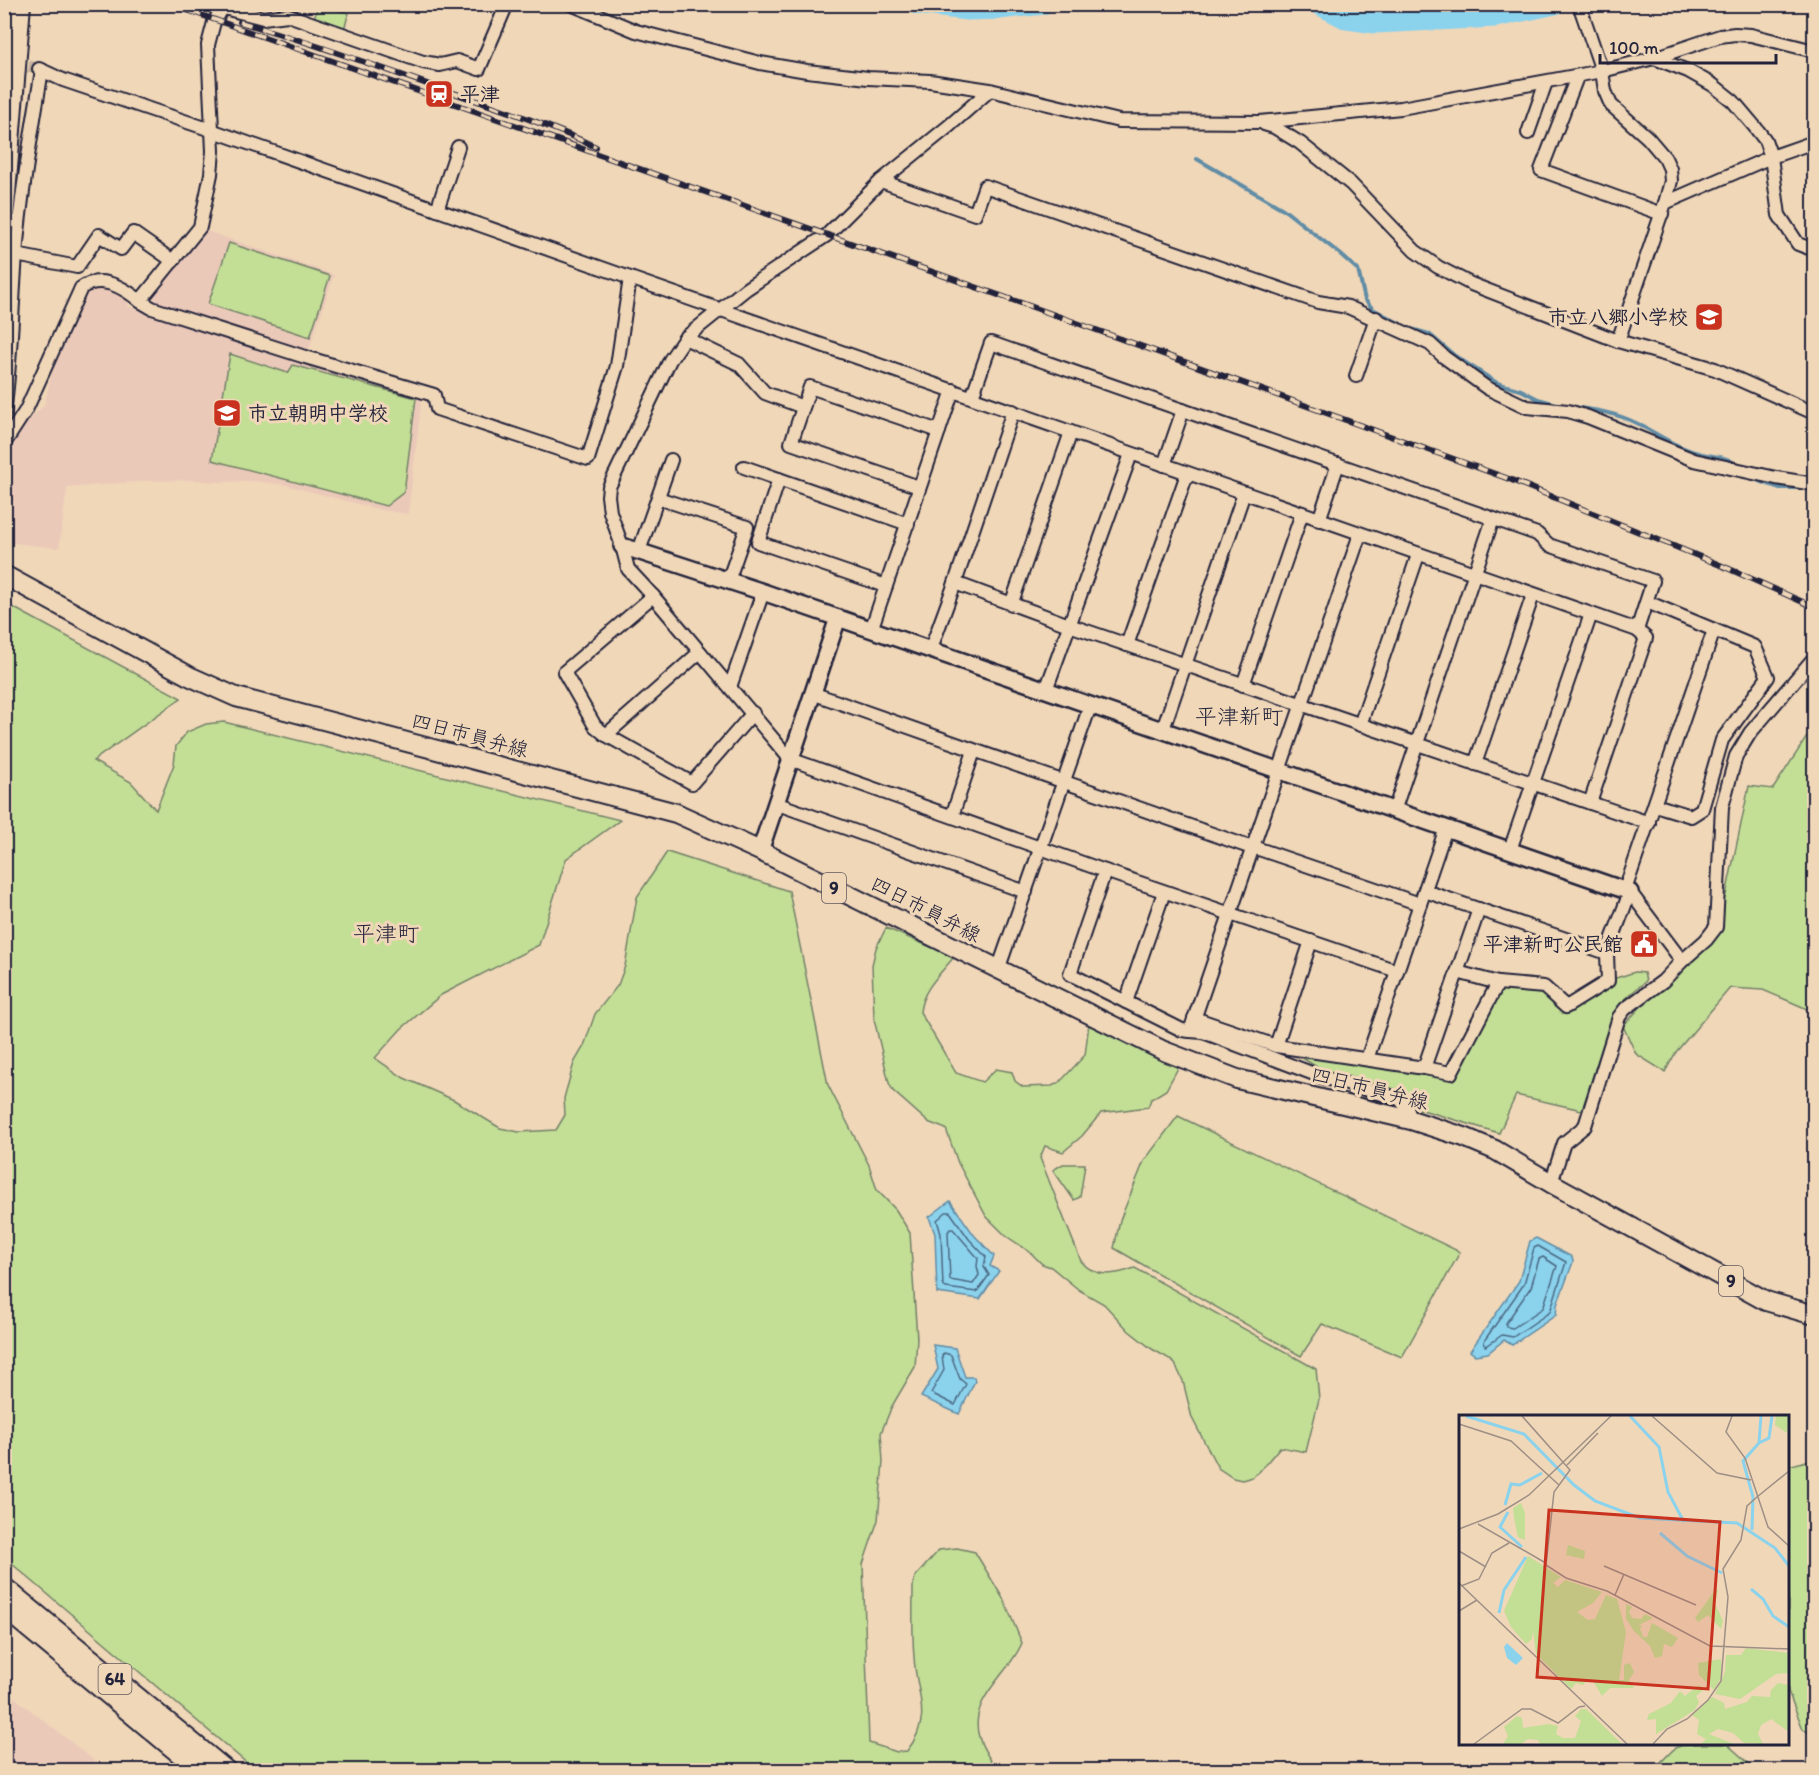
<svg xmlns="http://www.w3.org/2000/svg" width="1819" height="1775" font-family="Itim,'Klee One',sans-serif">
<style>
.built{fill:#ebc9b9}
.green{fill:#c3de95;stroke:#728068;stroke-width:1.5}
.water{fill:#8bd2ed;stroke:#618ca6;stroke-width:1.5}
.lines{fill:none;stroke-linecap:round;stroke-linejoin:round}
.shore{stroke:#4c6882;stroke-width:1.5}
.stream{stroke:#618ca6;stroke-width:4}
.river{stroke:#8bd2ed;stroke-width:21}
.minor-tunnel{stroke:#c7b39f;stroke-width:12;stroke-dasharray:12 6;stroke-linecap:butt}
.minor-casing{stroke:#22223b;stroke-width:16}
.tertiary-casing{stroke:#22223b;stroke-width:20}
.primary-casing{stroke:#22223b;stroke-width:22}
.minor{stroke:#f0d7b8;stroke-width:12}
.tertiary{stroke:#f0d7b8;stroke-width:15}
.primary{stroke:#f0d7b8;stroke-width:18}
.rail-casing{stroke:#22223b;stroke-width:6}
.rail{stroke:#f0d7b8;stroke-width:4;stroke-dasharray:11;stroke-linecap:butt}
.labels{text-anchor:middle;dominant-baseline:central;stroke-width:6;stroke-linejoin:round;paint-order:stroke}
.shield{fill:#f0d7b8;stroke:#605860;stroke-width:1.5}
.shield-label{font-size:18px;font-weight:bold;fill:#22223b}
.poi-label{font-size:20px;font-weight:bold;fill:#22223b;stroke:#f0d7b8;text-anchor:start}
.street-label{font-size:20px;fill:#22223b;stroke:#f0d7b8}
.quarter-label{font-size:22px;fill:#22223b;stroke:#f0d7b8}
.inset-river{fill:none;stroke:#8bd2ed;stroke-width:3}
.inset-road{fill:none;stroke:#9e8f86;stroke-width:1.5}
.view{fill:#c8321e;fill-opacity:0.15;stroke:#c8321e;stroke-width:3}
.inset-edge{fill:none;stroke:#22223b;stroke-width:3}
</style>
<rect width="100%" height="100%" fill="#f0d7b8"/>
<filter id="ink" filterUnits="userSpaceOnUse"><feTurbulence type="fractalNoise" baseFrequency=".0167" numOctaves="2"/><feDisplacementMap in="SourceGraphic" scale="12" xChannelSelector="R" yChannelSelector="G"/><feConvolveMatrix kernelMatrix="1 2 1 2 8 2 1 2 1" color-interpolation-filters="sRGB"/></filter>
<g filter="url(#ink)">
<g class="built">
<polygon points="201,229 334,275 308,352 157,302 152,296"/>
<polygon points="93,286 123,292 128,299 128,306 329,371 422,396 408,514 381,510 286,485 254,481 217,482 195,480 143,481 67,488 59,548 5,542 5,458 26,421 44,406 55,358 83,289"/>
<polygon points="4,1690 5,1690 106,1770 5,1770"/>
</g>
<g class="green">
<polygon points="318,5 349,13 344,29 314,19"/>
<polygon points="229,243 330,276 310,337 208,304"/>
<polygon points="230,354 288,373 293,365 416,398 404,492 386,506 212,460"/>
<path d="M5,603L181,698L93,761L131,782L156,810L174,764L176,746L187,732L206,724L224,722L620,820L566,859L539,945L441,995L401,1029L375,1058L404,1078L454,1100L500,1128L519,1132L556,1130L565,1115L564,1098L574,1063L584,1046L595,1014L618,985L625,966L637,897L667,852L789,891L828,1085L869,1165L877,1190L896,1210L910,1233L917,1339L915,1367L892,1406L881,1433L883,1462L878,1520L863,1564L869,1743L897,1752L907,1751C934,1716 916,1695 914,1657C912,1634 913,1610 913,1586L915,1577L939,1550L957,1548L975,1552L1004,1600L1022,1643C1009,1675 968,1698 979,1737C982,1748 991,1761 997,1770H255L5,1558Z"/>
<polygon points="1814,726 1814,1016 1805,1008 1763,990 1730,988 1676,1052 1665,1072 1636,1054 1623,1026 1712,930 1726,895 1749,786 1773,789"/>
<path d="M886,928L954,957C940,974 922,990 920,1012L956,1073L982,1082L996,1069L1012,1072L1015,1081L1023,1087L1052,1086L1060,1082L1085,1055L1089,1023L1179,1066L1166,1090L1151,1099L1148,1107L1101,1113L1082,1136L1063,1152L1045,1146L1040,1158L1081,1261C1095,1279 1115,1275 1135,1268L1316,1369L1319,1399L1306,1452L1280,1447L1259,1472L1252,1477L1242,1480L1233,1478L1218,1468L1192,1418L1183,1381L1175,1364L1168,1358L1152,1349L1129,1331L1104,1304L1079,1290L1051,1267L1042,1264L1030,1252L1006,1236L986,1216L958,1163L946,1129L928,1122L893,1091L889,1083L874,1019L872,965L876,948Z"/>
<polygon points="1635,972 1644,973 1646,981 1627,997 1612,1017 1582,1110 1516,1095 1499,1133 1419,1109 1402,1091 1325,1072 1299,1056 1451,1074 1498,985 1541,994 1565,1013 1616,978"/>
<polygon points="1178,1116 1460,1252 1402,1357 1322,1324 1301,1356 1114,1248 1120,1220 1144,1161"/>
<polygon points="1063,1164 1085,1164 1080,1197 1074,1200 1053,1170"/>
<polygon points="1814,1459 1814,1736 1803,1729 1788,1691 1788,1466"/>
<polygon points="1686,1744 1727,1744 1756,1770 1653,1770 1675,1748"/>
</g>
<g class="water">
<polygon points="950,1201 974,1235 994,1256 990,1266 999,1271 980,1299 937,1293 935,1234 929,1217"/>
<polygon points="1536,1238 1572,1257 1573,1262 1557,1305 1556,1315 1512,1345 1504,1340 1488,1353 1475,1355 1470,1351 1519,1281 1530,1241"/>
<polygon points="933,1345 955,1348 965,1377 974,1377 975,1381 959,1414 921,1397 938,1369"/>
</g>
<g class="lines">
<g class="shore">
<polygon points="946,1212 950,1212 969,1239 986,1257 984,1267 989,1275 977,1292 946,1288 943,1286 941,1234 937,1220"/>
<polygon points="950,1229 953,1229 978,1258 977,1266 979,1275 973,1284 950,1280 948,1232"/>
<polygon points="1538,1246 1566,1262 1550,1312 1513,1337 1502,1335 1488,1345 1485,1346 1484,1341 1524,1284 1534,1248"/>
<polygon points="1543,1257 1557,1266 1543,1308 1513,1328 1507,1327 1506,1323 1531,1287 1539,1259"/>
<polygon points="944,1353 951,1355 960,1379 966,1384 955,1405 931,1393 944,1370 942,1356"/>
</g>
<g class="stream">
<polyline points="1439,20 1441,4"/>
<polyline points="1197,159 1283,209 1340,254 1358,270 1365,300 1373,309 1408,328 1429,334 1455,356 1497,383 1521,390 1538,399 1560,405"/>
<path d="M1573,407C1596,410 1616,413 1636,423C1656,433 1675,447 1698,453C1710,457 1727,455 1736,465"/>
<polyline points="1748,477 1780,488 1811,488 1814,490"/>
</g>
<g class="river">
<polyline points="917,4 967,10 999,9 1043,4"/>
<polyline points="1318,4 1347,19 1376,23 1495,17 1555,4"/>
</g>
<polyline class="minor-tunnel" points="11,62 39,69"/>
<g class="minor-casing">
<g id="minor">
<polyline points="208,4 263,18 288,15 423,62 440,65 457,61 479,69 507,4"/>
<polyline points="571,4 636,31 760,63 807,71 868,78 930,81 990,90 1119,121 1260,122 1401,108 1602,71 1654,58 1720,36 1735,34 1751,35 1814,51"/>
<polyline points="1579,4 1602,71 1605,91 1611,105 1648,138 1665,158 1670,169 1671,181 1665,203 1618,341"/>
<polyline points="1654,58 1688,71 1713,85 1733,101 1755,127 1765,140 1771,157 1779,215 1798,244 1814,250"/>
<polyline points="39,69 63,80 211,130 630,278 1637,630 1653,581 1549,545 1537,534 991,343 972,397"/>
<polyline points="1577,77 1541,170 1662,214"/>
<polyline points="990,90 949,126 881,181 827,235 746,289 685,338 670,360 609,487 608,496 610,512 622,546 628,569 653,596 790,759 1105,871 1397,971"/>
<polyline points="1264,124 1274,127 1300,143 1351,184 1415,251 1438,267 1471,284 1618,341 1715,369 1814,413"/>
<polyline points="1528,133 1546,82"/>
<polyline points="881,181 975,214 985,186 1318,302 1348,307 1430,344 1444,357 1487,388 1527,407 1568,411 1588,417 1694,460 1776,478 1814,484"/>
<polyline points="1665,203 1771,157 1814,142"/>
<polyline points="437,210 458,147"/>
<polyline points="16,255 77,267 99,235 121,249 133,233 173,261"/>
<polyline points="140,301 152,308 302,356 434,395 437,409 588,459 617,366 630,278"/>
<polyline points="685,338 739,364 765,393 803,407"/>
<polyline points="1356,376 1376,318"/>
<polyline points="1013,411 955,583 1069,625 1649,823"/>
<path d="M4,414C11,361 12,308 16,255C21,193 32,131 42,70"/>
<path d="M4,444L26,410L81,288C101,274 123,287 140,301L200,227L211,174L213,151L208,45L214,22L225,4"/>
<polyline points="1164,465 1183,410"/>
<polyline points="744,467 908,524"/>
<polyline points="779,479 758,542 886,586"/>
<polyline points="919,487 791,443 810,387 939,431"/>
<polyline points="658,498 747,527 728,581"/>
<polyline points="1319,520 1338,464"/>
<polyline points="1360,534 1190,1031 1203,1032 1322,1077 1400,1099 1407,1108 1411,1120"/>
<polyline points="639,551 671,460"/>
<polyline points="653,596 564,672 595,726 606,735 692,783 753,713"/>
<polyline points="1012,602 1071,432"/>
<polyline points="1647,602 1755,647 1768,677 1722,740 1702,809 1691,816 1655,805"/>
<polyline points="871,630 953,390"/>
<polyline points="1127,645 1187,474"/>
<polyline points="930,651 955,583"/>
<polyline points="1243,685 1302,513"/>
<polyline points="730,687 763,592"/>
<polyline points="1046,690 1131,454"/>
<polyline points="812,693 1252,848"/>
<polyline points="1360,725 1418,555"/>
<polyline points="1162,732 1244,493"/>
<polyline points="606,735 700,652"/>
<polyline points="1475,764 1533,595"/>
<polyline points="775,803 1026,892"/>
<polyline points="1590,803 1646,638 1637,630"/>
<polyline points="1394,811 1493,519"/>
<polyline points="952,816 974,751"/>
<polyline points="1253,847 1420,904"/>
<polyline points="1510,850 1591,614"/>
<polyline points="1105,871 1070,974 1126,1002"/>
<polyline points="1625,890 1714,630"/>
<polyline points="1425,891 1607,953 1630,892"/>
<polyline points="1164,892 1126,1002 1182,1030 1190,1031"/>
<polyline points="1630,892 1682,961"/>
<polyline points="998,970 1090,706"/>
<polyline points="1457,972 1498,983"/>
<polyline points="1194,1018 1276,1046 1424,1068 1479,909"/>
<polyline points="1276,1046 1311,941"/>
<polyline points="1367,1059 1446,828"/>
<polyline points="1424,1068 1451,1073 1498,983 1544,987 1566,1007 1608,981 1607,953"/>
<polyline points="1551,1183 1564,1143 1585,1126 1619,1017 1625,1009 1663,981 1682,961 1706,940 1716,927 1722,807 1736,756 1750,733 1814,658"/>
</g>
</g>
<g class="tertiary-casing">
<g id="tertiary">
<polyline points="622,546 763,592 1630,892"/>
<polyline points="760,851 838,618"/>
</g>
</g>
<g class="primary-casing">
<g id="primary">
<polyline points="4,219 21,4"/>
<polyline points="4,575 189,676 236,697 676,813 760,851 1164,1051 1237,1079 1411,1120 1464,1137 1495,1150 1551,1183 1766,1301 1814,1315"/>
<polyline points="4,1587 226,1770"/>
<polyline points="4,1608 199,1770"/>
</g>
</g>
<use href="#minor" class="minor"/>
<use href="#tertiary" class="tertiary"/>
<use href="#primary" class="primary"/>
<g class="rail-casing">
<g id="rail">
<polyline points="170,4 1041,310 1509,479 1725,567 1814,607"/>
<path d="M240,22C304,40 367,63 430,85C486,104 543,122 596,147"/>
</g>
</g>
<use href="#rail" class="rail"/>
</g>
</g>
<defs>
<g id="station-square" transform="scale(1.5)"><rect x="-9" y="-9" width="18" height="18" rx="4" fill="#c8321e" stroke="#f0d7b8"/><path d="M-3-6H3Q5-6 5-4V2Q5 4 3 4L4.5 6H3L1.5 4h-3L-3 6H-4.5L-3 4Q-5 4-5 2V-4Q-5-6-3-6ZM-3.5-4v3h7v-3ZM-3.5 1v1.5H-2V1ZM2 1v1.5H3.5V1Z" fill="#fff"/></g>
<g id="school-square" transform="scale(1.5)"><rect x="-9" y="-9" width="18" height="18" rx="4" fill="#c8321e" stroke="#f0d7b8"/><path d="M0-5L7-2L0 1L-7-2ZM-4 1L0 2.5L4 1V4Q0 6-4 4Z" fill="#fff"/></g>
<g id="civic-square" transform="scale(1.5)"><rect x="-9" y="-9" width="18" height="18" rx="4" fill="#c8321e" stroke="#f0d7b8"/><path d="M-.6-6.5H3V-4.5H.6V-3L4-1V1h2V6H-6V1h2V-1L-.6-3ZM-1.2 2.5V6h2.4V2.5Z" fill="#fff"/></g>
</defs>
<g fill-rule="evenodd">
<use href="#station-square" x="439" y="94"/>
<use href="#school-square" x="1709" y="317"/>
<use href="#school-square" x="227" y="413"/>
<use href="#civic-square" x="1644" y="944"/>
</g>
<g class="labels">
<g class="shield">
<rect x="822" y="873" width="24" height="30" rx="4.5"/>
<rect x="1719" y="1266" width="24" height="30" rx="4.5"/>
<rect x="98.5" y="1664" width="33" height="30" rx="4.5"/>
</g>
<g class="shield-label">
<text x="834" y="888">9</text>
<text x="1731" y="1281">9</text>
<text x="115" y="1679">64</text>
</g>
<g class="poi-label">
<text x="460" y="94">平津</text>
<text x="1688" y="317" text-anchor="end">市立八郷小学校</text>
<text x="248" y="413">市立朝明中学校</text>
<text x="1623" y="944" text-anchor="end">平津新町公民館</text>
</g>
<g class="street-label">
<text transform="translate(470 735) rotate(15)">四日市員弁線</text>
<text transform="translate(926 909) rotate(27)">四日市員弁線</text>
<text transform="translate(1370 1088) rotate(14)">四日市員弁線</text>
</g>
<g class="quarter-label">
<text x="1239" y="716">平津新町</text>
<text x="386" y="933">平津町</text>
</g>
</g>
<g transform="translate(1459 1415)">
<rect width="330" height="330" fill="#f0d7b8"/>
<path d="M317,1H330L328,18L316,10ZM62,88L66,98V125L59,122L55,103L54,93ZM109,130L126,136L125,144L107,140ZM69,141L102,162L94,168L99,172L106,165L143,177L134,188L118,197L129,205L136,204L147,180L158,184L167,217L160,265H165V250L171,248L175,257L170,265L175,273H151L143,281L134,266L128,265L124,270L117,268L112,274L77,239L74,216L73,224L67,229L52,212L45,196ZM256,175H259L256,189L264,206L262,214L249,200L239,207L236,203ZM167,189L173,192L170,197L173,203L182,204L186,199L194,203L180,210L184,212L181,213L184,222H188L193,208L219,223L213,232L205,229L203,241L196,243L191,231L175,216L167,204ZM287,233L330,238V258L317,259L281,284L256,279L266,257L267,240H282ZM262,244L263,261L255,275L240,260L239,248ZM319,268L330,270V317L312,304L302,310L299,319L304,329L285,328L274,318L259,314L250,319L275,329H242L247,324L238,319L240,305L233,300L253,282L265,288L266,294L288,287L293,281L311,282L312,275ZM240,270L244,275L237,281L240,287L236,295L197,319V304L188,305L190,299L212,288L221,276L226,281ZM122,294H127L163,329H81L79,325L69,324L62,329H44L49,321L45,312L58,301L63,303L64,313L90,309L99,311L97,319L104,323H116L122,306L116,301Z" fill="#c3de95"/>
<path d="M48,228L64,243L57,250L48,243L45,232Z" fill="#8bd2ed"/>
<path class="inset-river" d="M7,1L65,19L115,70L136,86L181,103L278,108L316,133L330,151M171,1L200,32L209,77L225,107M300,28L310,23L313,1M46,90L52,69L61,70L83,58M49,97L41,112L63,132M293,115L294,82L284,46L300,28L302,1M201,118L228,141L263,158M292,174L304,184L314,201L330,212M40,198L45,175L67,142"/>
<path class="inset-road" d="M63,1L111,55L95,77L87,150L107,163L148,176L251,231L330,234M193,1L258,58L292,65M273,1L267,17L286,43L309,112L330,131M0,9L52,26L100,70M108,50L139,18M298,82L330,56M19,109L85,147M0,114L39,99L70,80L152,1M0,136L27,152M145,151L237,190M0,168L168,329M2,171L20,164L33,138L50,128M156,180L165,159M0,196L18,185M15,329L63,294H72L99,308L120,292L126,291M194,329L208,314L228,304L249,285L262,266L269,182L264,154L282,125L288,91L298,82"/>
<path class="view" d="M90,95L261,107L249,274L78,262Z"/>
<rect width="330" height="330" class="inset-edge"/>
</g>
<rect width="1819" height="1775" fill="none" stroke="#f0d7b8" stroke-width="24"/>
<rect x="12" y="12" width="1795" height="1751" fill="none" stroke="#22223b" stroke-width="2" filter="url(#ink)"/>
<path d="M1600 54v9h176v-9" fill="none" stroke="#22223b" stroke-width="3"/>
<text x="1609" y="54" font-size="18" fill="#22223b" stroke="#f0d7b8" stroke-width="4.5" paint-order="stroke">100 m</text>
</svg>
